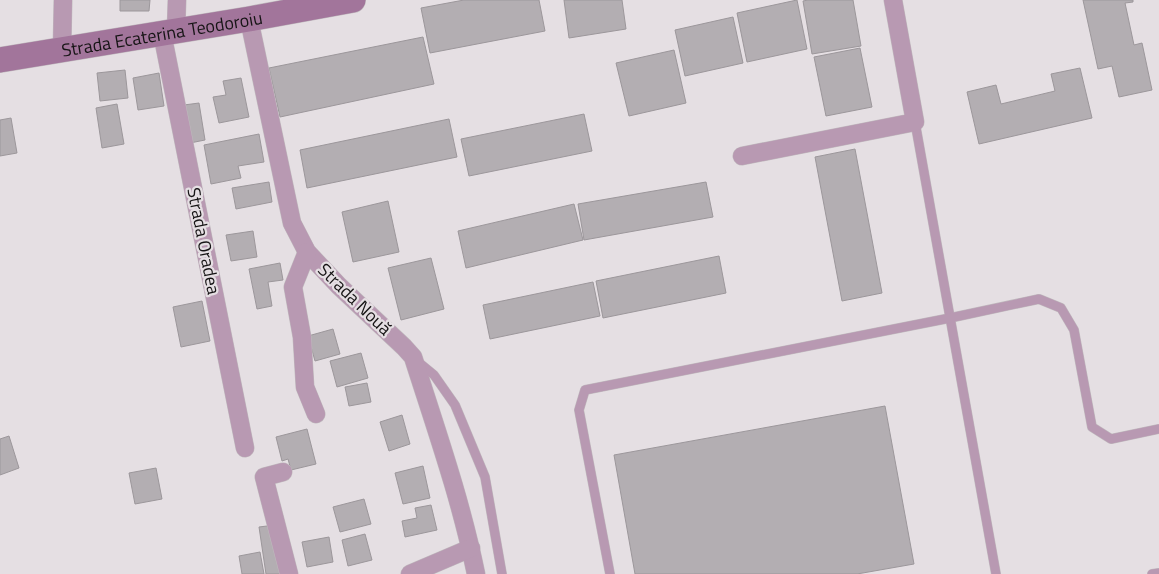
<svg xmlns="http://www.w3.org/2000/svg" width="1159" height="574" font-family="'Titillium Web',sans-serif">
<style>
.building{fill:#b3aeb2;stroke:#9c979b}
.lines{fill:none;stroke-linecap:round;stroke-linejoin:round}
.service-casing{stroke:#c0babe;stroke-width:10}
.minor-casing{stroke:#c0babe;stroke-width:19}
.secondary-casing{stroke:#c0babe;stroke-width:26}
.service{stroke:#b899b2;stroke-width:9}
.minor{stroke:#b899b2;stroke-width:18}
.secondary{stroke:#a2759b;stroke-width:25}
.labels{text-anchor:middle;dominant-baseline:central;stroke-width:4.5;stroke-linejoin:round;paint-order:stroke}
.street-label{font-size:18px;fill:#161415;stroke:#e5dfe3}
</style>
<rect width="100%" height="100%" fill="#e5dfe3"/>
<g class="building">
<polygon points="120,0 150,0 149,11 120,11"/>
<polygon points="464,0 539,0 545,31 430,53 421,8"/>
<polygon points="564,0 622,0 626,29 569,38"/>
<polygon points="797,0 807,49 747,62 737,13"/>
<polygon points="808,0 853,0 861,46 812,54 803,1"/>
<polygon points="1083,0 1133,0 1133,2 1125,3 1134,45 1142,43 1152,90 1119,97 1112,66 1098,69"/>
<polygon points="733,17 743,63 685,76 675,30"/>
<polygon points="423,37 434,84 280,117 269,68"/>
<polygon points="860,48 872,107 826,116 814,57"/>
<polygon points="674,50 686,103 629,116 616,63"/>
<polygon points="1080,68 1092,118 979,144 967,92 996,85 1001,104 1055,91 1051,74"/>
<polygon points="125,70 128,98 100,101 97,73"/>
<polygon points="159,73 164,106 138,110 133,78"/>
<polygon points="241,78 249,117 219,123 213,97 226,95 223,81"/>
<polygon points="199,103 205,140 190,143 184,105"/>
<polygon points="117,104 124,144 102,148 96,108"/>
<polygon points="584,114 592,151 469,176 461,139"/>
<polygon points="11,118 17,153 0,156 0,120"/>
<polygon points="449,119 457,157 307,188 300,150"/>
<polygon points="259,134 264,162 238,166 241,178 211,184 204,145"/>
<polygon points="855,149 882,293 842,301 815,157"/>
<polygon points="269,182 272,202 236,209 232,188"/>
<polygon points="706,182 713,217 584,240 578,204"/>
<polygon points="388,201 399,252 353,262 342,212"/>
<polygon points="574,204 583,240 466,268 458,231"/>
<polygon points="253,231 257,257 231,261 226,235"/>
<polygon points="719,256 726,293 603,318 596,281"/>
<polygon points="431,258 444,309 401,320 388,268"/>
<polygon points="280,263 283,280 268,282 272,306 257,309 249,269"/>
<polygon points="593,282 600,316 490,339 483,305"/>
<polygon points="202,301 210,341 181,347 173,307"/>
<polygon points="333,329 340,354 315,361 308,336"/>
<polygon points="361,353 368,378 337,387 330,361"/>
<polygon points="367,383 371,402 349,406 345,387"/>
<polygon points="885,406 914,564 857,574 635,574 614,455"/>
<polygon points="402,415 410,444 389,451 380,422"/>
<polygon points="307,429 316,464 291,470 288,459 282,461 276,437"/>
<polygon points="9,436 19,468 0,475 0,439"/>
<polygon points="423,466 430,498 403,504 395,473"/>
<polygon points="156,468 162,499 135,504 129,473"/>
<polygon points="364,499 371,524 340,532 333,507"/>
<polygon points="431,505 437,530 405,537 402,521 417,518 415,508"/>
<polygon points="275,525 280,574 266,574 259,527"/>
<polygon points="365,534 372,560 348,566 342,540"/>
<polygon points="329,537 333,562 307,567 302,542"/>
<polygon points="260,552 264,574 242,574 239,556"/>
</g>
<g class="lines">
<g class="service-casing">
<g id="service">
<polyline points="915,122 996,574"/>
<polyline points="417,361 434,375 455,405 485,477 502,574"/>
<polyline points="610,574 579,410 585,390 950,318 1039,299 1061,308 1074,330 1092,427 1111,439 1159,429"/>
<polyline points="1152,574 1159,573"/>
</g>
</g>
<g class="minor-casing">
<g id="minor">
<path d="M249,19L292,223L307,252L339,286L404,347L413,357C436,429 461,500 476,574"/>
<polyline points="176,31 177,0"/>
<polyline points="162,33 245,448"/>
<polyline points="62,49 63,0"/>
<polyline points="742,156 915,122 893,0"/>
<polyline points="307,252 293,287 302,337 305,387 316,414"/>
<polyline points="283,472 264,477 289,574"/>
<polyline points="410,574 471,548"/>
</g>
</g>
<g class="secondary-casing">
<g id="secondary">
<path id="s1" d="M0,60L249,19L353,0"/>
</g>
</g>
<use href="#service" class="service"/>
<use href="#minor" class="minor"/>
<use href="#secondary" class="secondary"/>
</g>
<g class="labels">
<g class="street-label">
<text stroke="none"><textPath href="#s1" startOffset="164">Strada Ecaterina Teodoroiu</textPath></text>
<text transform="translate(204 241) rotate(79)">Strada Oradea</text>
<text transform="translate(355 299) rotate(44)">Strada Nouă</text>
</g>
</g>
</svg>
